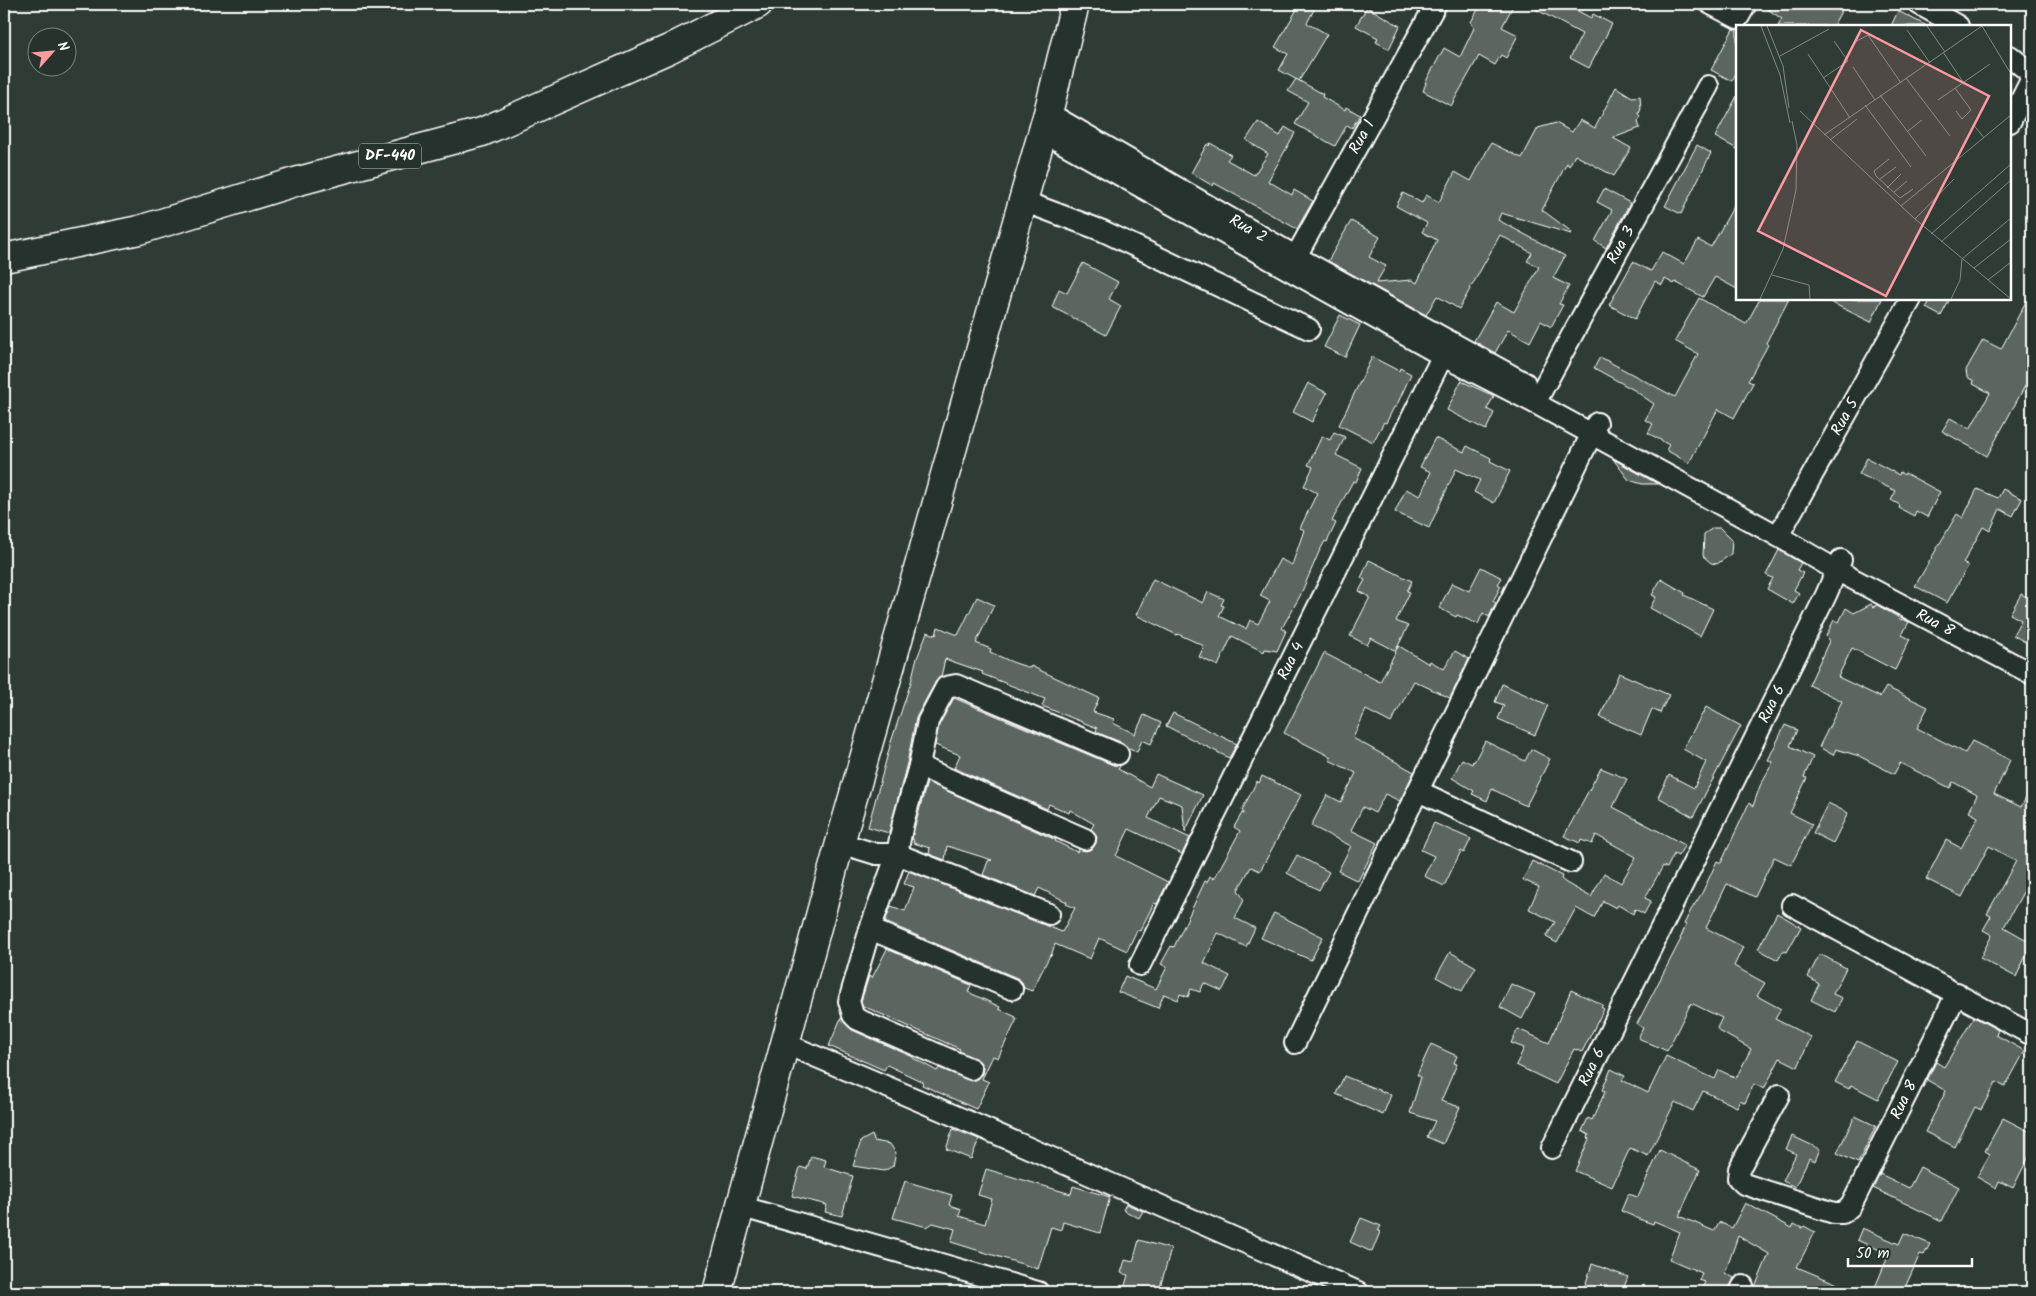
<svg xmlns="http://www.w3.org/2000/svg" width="2036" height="1296" font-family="Kalam,sans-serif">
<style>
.building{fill:#5b6661;stroke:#fff}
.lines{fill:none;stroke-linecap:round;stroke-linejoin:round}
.street-casing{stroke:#fff;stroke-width:24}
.secondary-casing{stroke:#fff;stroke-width:31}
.primary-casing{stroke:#fff;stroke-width:31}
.street{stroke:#26332d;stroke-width:20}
.secondary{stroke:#26332d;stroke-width:28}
.primary{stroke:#26332d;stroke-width:28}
.labels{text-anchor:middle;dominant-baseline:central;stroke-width:4.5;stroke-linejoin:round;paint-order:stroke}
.shield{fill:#26332d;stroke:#bec2c0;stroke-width:1}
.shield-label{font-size:15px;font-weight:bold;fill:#fff}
.street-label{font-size:16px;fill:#fff;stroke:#26332d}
.inset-road{fill:none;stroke:#828986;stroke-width:1}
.view{fill:#ff9aa2;fill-opacity:0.15;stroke:#ff9aa2;stroke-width:2.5}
.inset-edge{fill:none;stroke:#fff;stroke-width:2.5}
</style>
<rect width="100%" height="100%" fill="#2f3b35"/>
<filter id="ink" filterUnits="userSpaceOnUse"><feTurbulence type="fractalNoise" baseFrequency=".02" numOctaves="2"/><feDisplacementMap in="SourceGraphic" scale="10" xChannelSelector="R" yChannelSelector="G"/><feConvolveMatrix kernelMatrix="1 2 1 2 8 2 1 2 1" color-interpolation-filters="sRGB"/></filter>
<g filter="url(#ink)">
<g class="building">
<polygon points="1300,4 1317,4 1307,23 1327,34 1299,81 1279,70 1288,54 1275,47"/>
<polygon points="1481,4 1514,4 1502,27 1518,35 1506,58 1501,55 1495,65 1479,56 1451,106 1423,91 1426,83 1425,83 1444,48 1460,57 1474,28 1471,22"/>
<polygon points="1526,4 1565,4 1591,18 1593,14 1612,24 1589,68 1570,58 1582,34"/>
<polygon points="1760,4 1845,4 1833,26 1778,26 1782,19"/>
<polygon points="1367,7 1400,26 1389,49 1376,42 1378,38 1356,26"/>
<polygon points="1898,11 1927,26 1891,26"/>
<polygon points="1733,29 1737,30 1737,71 1732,81 1711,70"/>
<polygon points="1296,79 1323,94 1322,97 1345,110 1346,107 1360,115 1352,128 1347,125 1335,146 1295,124 1308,102 1288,91"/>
<polygon points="1616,87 1632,97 1640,96 1641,108 1639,115 1641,117 1638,122 1640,128 1613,138 1631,148 1614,176 1575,155 1569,166 1567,163 1542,210 1572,232 1571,234 1501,213 1498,220 1565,256 1553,278 1569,286 1559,304 1563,305 1551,327 1541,321 1530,342 1508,330 1495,353 1474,341 1496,302 1514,312 1539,267 1527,261 1532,253 1500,235 1459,309 1437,296 1426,315 1328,261 1351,221 1380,237 1369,257 1386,266 1376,283 1412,280 1417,283 1437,240 1422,232 1427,223 1396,206 1403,193 1422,203 1426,195 1439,202 1455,172 1471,181 1491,143 1522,158 1538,128 1556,123 1572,132 1580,120 1595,128"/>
<polygon points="1737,96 1737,149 1715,137"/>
<polygon points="1258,122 1280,136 1285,127 1295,133 1268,181 1292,195 1294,190 1313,201 1297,229 1214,183 1213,186 1191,173 1207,144 1209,146 1210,143 1231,155 1227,160 1254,175 1268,154 1246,140"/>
<polygon points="1697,145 1711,153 1681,214 1665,206"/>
<polygon points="1604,189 1630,203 1606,248 1595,241 1612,210 1597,202"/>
<polygon points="1737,200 1737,289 1715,277 1703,297 1675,282 1674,284 1665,279 1662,285 1655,281 1635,319 1609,305 1633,262 1651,271 1662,252 1684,264 1698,240 1711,247"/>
<polygon points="1083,263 1118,282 1109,299 1121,306 1106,335 1052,307 1059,289 1067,293"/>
<polygon points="2032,290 2032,373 1987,456 1942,431 1950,418 1970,429 1990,393 1973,384 1974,381 1967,377 1966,370 1983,340 2001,349"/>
<polygon points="1699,298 1746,324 1760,299 1789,299 1766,343 1768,345 1748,381 1753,383 1734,418 1718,409 1689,463 1666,450 1669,445 1648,433 1653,424 1645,420 1654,404 1634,390 1594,368 1600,357 1675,397 1698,354 1675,341"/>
<polygon points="1824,299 1882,299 1871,322"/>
<polygon points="1931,299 1950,299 1941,316 1926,308"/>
<polygon points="1340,315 1360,325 1345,357 1324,347"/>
<polygon points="1372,357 1399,371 1400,368 1411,374 1396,407 1394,407 1386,423 1384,422 1373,442 1339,425"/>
<polygon points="1461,381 1494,396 1487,409 1494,413 1486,430 1447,410"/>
<polygon points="1308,383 1327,393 1312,422 1293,412"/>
<polygon points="1334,432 1345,437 1336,455 1362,468 1356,482 1353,481 1332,521 1336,523 1327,542 1325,541 1319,552 1300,596 1282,628 1286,631 1277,651 1265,649 1264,652 1232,636 1218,666 1199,657 1204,646 1178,634 1177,635 1136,615 1153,579 1203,603 1208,592 1224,599 1221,605 1224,606 1219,616 1246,629 1250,620 1258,624 1270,601 1260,596 1280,559 1292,565 1304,530 1300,528 1317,493 1304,486 1313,467 1308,465 1322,436 1330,440"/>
<polygon points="1435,438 1464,452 1467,446 1491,458 1490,461 1510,471 1494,503 1474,492 1480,480 1456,469 1429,528 1395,512 1406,489 1420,496 1431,472 1420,467"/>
<polygon points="1867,458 1899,475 1900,472 1904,475 1905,473 1940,492 1927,517 1916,511 1914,516 1899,508 1900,505 1891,500 1896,491 1859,474"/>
<polygon points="1613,459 1658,484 1642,484 1629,480"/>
<polygon points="1977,489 1998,498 2003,489 2022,499 2013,516 2000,509 1990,531 1983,527 1963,563 1968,566 1947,603 1915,586 1957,514 1963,518"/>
<polygon points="1713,528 1720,528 1732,540 1731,554 1717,564 1711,563 1703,556 1704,534"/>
<polygon points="1779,550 1801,563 1797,570 1803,573 1794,590 1799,593 1793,604 1767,589 1773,578 1766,575"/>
<polygon points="1369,560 1412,581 1407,591 1410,592 1396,621 1408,626 1396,650 1399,646 1429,664 1430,661 1444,669 1455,651 1469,659 1450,698 1414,681 1391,723 1366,710 1353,738 1414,772 1400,801 1385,794 1375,813 1363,807 1351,830 1377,843 1358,881 1338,871 1351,846 1311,826 1327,795 1341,802 1356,773 1329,760 1331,757 1284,733 1324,653 1380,682 1396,651 1371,638 1367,645 1350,636 1370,597 1359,591 1365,580 1361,578"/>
<polygon points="1481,567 1502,578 1498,584 1501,586 1493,601 1496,603 1489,617 1483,613 1478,624 1457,615 1456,617 1439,608 1452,583 1469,591"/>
<polygon points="1661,579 1685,593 1684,595 1713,609 1700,636 1650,608 1656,597 1652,595"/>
<polygon points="2021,594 2032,600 2032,598 2032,646 2013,635 2021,620 2010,614"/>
<polygon points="977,597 994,605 976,643 991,649 990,652 1012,662 1030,668 1031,666 1099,698 1093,712 1114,719 1113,723 1135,734 1144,715 1161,723 1151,744 1142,740 1137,752 1130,748 1129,750 1123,743 1096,732 1097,728 1042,706 1045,699 982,674 983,672 945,659 941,677 936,681 916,718 907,763 889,833 868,827 891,742 911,682 916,661 927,632 936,635 938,627 958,635"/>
<polygon points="1871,604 1873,607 1877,605 1898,617 1901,620 1903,619 1909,622 1902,635 1910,639 1895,670 1852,648 1838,677 1880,697 1886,687 1928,707 1917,728 1965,753 1972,741 2010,760 1994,794 2021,807 2032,786 2032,876 2004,927 2032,943 2016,977 1980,958 1992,935 1983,930 1991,916 1987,914 2016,861 1989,846 1962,897 1926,879 1946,840 1961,848 1978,817 1969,812 1977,795 1953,782 1950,788 1900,763 1894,774 1859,756 1836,749 1833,755 1819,747 1842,701 1809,685 1829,641 1826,636 1834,620 1839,622 1846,608 1854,613"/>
<polygon points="1619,673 1669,695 1660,713 1652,709 1641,735 1600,717"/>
<polygon points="1502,684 1548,705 1535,735 1498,719 1504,705 1495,702"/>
<polygon points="954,698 1113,765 1121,765 1118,769 1150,787 1156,774 1203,795 1185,832 1182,805 1159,796 1148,818 1190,838 1182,854 1129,829 1116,856 1168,882 1157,904 1154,903 1140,931 1137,930 1127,951 1099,938 1090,959 1055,944 1051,956 1050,955 1032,991 1024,988 1022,982 1017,978 885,922 891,906 905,911 914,887 904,884 909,871 1062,932 1075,908 1066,904 1067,902 1039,888 1035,896 983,875 988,861 992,860 947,846 945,860 929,854 930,848 913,843 914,840 912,839 915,826 927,782 1056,840 1055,841 1077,852 1079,849 1086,851 1092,849 1096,843 1097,837 1091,829 1094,824 1070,810 1069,813 1049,804 1047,809 954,768 960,755 935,745 939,725"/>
<polygon points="1706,707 1741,726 1693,817 1658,797 1669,775 1694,788 1706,762 1683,749"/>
<polygon points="1173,713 1237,744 1229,758 1166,726"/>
<polygon points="1785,725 1797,730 1790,746 1813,757 1804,777 1807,778 1790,813 1812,824 1791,865 1774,857 1755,897 1727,884 1706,928 1743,947 1734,966 1765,983 1757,996 1781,1009 1775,1019 1811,1037 1798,1067 1780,1058 1764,1089 1754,1084 1745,1103 1740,1100 1737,1107 1703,1091 1693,1111 1675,1102 1648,1156 1630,1148 1612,1187 1575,1171 1589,1139 1588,1138 1589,1135 1582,1131 1588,1118 1592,1120 1605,1092 1602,1090 1611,1069 1625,1076 1622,1080 1648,1093 1666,1056 1715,1079 1719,1070 1736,1078 1751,1049 1719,1031 1717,1028 1722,1018 1691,1003 1667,1051 1638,1038 1643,1028 1637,1024 1681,939 1680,939 1686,925 1684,924 1691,910 1702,893 1717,861 1721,863 1749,803 1753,806 1760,786 1773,762 1768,760"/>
<polygon points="1485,741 1525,761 1531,749 1550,759 1526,806 1492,789 1487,801 1472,794 1474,791 1452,778 1462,759 1472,764 1473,761 1474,762"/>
<polygon points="1601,768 1627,779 1613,807 1685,845 1678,856 1674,854 1667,868 1663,866 1645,898 1651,901 1644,914 1635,909 1633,914 1618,905 1616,908 1603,901 1594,918 1576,908 1557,943 1546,937 1555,922 1529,909 1539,887 1523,880 1532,861 1562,876 1561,879 1566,883 1591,897 1604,873 1621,883 1636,857 1596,835 1592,844 1581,840 1580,843 1564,836"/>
<polygon points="1262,776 1301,795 1260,871 1251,867 1238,890 1244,900 1235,918 1255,928 1246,947 1218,933 1204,963 1230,976 1222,991 1204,983 1200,992 1191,989 1188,997 1180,994 1178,1000 1164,994 1158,1008 1118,992 1125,976 1156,989 1167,967 1161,964 1171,946 1174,947 1205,881 1207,882 1210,876 1214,879 1240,831 1234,827 1242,813 1244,814 1242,810 1257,781 1259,783"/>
<polygon points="1828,803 1848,813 1833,843 1813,833"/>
<polygon points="1434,823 1471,839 1464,853 1461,851 1444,886 1424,876 1434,856 1421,850"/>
<polygon points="1297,855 1329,872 1319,890 1287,873"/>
<polygon points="1274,913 1323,937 1311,960 1261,938"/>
<polygon points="1777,913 1801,927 1787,952 1783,951 1778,960 1758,949"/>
<polygon points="887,949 971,985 968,992 1000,1007 999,1009 1016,1017 1015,1019 1017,1019 998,1058 993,1056 982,1079 989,1082 976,1109 922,1085 923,1082 887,1065 884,1070 829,1046 841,1018 852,1030 913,1057 913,1058 937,1071 939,1068 972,1081 978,1079 982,1074 983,1067 980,1062 959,1051 960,1049 863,1006 861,1001 869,976 872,978"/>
<polygon points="1450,952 1476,967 1462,991 1436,977"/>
<polygon points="1820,954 1846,968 1833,994 1842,998 1835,1012 1811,1000 1819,984 1808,977"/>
<polygon points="1511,984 1535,994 1522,1019 1500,1007"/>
<polygon points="1571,990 1603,1005 1601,1007 1604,1009 1582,1052 1574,1049 1556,1084 1516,1065 1524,1048 1511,1043 1518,1029 1549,1043"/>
<polygon points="1974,1017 1998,1030 1996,1035 2025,1051 2005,1087 1996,1082 1981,1110 1975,1107 1955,1147 1925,1132 1946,1091 1927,1080 1936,1062 1944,1067"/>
<polygon points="1857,1041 1898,1062 1878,1099 1851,1085 1849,1089 1835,1082"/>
<polygon points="1431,1044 1457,1056 1454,1063 1457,1064 1441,1101 1460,1107 1443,1144 1427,1137 1435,1121 1410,1113 1421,1077 1417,1075"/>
<polygon points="1344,1076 1391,1095 1383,1115 1336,1094"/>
<polygon points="1855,1116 1876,1126 1858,1163 1837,1153"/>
<polygon points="2003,1118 2032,1133 2032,1150 2013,1188 1999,1181 1996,1188 1977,1177 1990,1154 1985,1151"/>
<polygon points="953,1129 979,1139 971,1159 946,1149"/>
<polygon points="872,1135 874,1141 890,1144 896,1153 893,1166 884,1171 853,1166 861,1141"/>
<polygon points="1792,1136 1820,1149 1815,1161 1809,1158 1795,1187 1783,1181 1796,1154 1786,1149"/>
<polygon points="1660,1150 1700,1170 1679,1216 1714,1231 1719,1222 1732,1228 1745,1203 1792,1228 1794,1224 1802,1228 1804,1226 1815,1232 1797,1267 1857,1292 1753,1292 1769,1254 1738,1236 1725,1273 1734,1278 1728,1292 1700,1292 1705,1282 1699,1280 1702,1273 1669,1259 1680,1232 1654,1221 1653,1224 1644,1221 1621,1211 1628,1194 1638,1197"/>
<polygon points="811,1156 826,1160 824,1167 853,1176 842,1216 825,1212 827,1205 792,1196 800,1167 807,1169"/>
<polygon points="1920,1167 1959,1187 1942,1221 1873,1188 1880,1174 1909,1188"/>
<polygon points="986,1169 1071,1194 1073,1186 1110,1197 1100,1233 1063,1222 1061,1230 1051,1227 1038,1269 951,1242 955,1229 933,1223 927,1227 893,1218 905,1181 952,1195 949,1205 961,1209 959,1216 985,1224 992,1199 978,1195"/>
<polygon points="1126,1204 1143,1211 1139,1218 1123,1210"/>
<polygon points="1361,1218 1381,1226 1378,1231 1380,1232 1372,1252 1350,1242"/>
<polygon points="1862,1228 1899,1244 1904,1233 1930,1244 1924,1255 1920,1254 1903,1292 1873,1292 1889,1254 1857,1240"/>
<polygon points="1139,1240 1171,1249 1159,1291 1154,1289 1153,1292 1123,1292 1128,1275 1121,1273 1125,1260 1133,1262"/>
<polygon points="1592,1264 1628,1277 1622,1292 1583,1292"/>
</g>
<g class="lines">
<g class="street-casing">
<g id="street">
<polyline points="1711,4 1738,18 1746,4"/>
<polyline points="1919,4 1958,26"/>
<polyline points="2010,56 2028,71 2031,80 2010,122"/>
<polyline points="1048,113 1295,256 1525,383"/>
<polyline points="1043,132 1443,356 1535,403 1778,536 1838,571 2032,674"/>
<polyline points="1023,201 1103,231 1309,329"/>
<polyline points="1290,267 1436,4"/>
<polyline points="1535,403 1708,86"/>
<polyline points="1778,536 1911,299"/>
<polyline points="919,766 1085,839"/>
<polyline points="1418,791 1571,862"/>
<polyline points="840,843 876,854 897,854 1049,914"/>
<polyline points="1792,905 2032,1035"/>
<polyline points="870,929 1012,989"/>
<polyline points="1140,965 1448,345"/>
<polyline points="784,1043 974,1124 1358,1292"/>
<polyline points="1295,1043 1597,423"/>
<polyline points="971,1069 857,1019 853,1015 849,1001 870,929 897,854 903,823 919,766 928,721 946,687 956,685 1118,754"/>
<polyline points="1779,1095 1739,1169 1738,1178 1744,1184 1834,1213 1843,1213 1851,1206 1957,993"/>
<polyline points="1552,1148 1826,595 1841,560"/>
<polyline points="739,1206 1038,1292"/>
<polyline points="1740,1292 1743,1286"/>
</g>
</g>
<g class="secondary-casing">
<polyline id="secondary" points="717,1292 840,843 1048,113 1075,4"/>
</g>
<g class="primary-casing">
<polyline id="primary" points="4,258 139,230 295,182 482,132 669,49 758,4"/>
</g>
<use href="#street" class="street"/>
<use href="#secondary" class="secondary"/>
<use href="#primary" class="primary"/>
</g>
</g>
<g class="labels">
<rect class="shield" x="359" y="143.5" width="62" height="25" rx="4"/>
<g class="shield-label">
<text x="390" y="156">DF-440</text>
</g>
<g class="street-label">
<text transform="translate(1362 137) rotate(-61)">Rua 1</text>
<text transform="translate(1248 229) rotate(30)">Rua 2</text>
<text transform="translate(1621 245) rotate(-61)">Rua 3</text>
<text transform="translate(1845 417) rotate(-61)">Rua 5</text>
<text transform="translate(1935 623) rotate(28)">Rua 8</text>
<text transform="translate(1291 661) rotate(-64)">Rua 4</text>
<text transform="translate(1772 704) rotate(-64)">Rua 6</text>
<text transform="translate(1592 1067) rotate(-64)">Rua 6</text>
<text transform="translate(1904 1100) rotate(-64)">Rua 8</text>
</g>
</g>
<g transform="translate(1736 25)">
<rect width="275" height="275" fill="#2f3b35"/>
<path class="inset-road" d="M25,1L44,50L54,98M31,1L47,41L53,83M191,1L209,27M246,1L275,49M171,5L194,38M119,17L132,10L165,58M207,27L227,57M72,29L114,93M44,31L93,4M117,42L139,75M87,53L112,36L98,16M170,53L214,111M219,63L235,85L226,94L220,86M144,70L190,131M202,75L254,39M129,80L175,142M64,86L179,194L275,274M237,99L248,113M172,106L186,95M88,110L246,1M94,115L121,94M153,134L138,146L140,151L164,173L177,164M144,154L160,142M151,163L165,149M158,167L171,156M165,181L275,90M179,194L218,154M195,209L275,139M205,217L275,155M238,243L275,214M36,250L73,260L74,274M252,255L275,237M24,274L47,224L60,165L61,120L56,96M215,274L224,255L226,234L275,193"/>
<path class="view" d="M125,5L253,71L150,271L22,206Z"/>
<rect width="275" height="275" class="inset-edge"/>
</g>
<rect width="2036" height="1296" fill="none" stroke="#26332d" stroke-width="20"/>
<rect x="10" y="10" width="2016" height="1276" fill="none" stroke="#fff" stroke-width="2" filter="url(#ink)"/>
<g transform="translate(52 52) rotate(63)"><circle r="24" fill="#26332d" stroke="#7d8581"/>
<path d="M0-4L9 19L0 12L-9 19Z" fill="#ff9aa2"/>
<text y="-8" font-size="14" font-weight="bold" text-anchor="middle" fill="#ffffff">N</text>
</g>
<path d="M1848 1258v8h124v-8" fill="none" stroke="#ffffff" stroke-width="2.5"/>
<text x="1856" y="1258" font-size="15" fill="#ffffff" stroke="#26332d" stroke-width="4" paint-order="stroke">50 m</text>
</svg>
